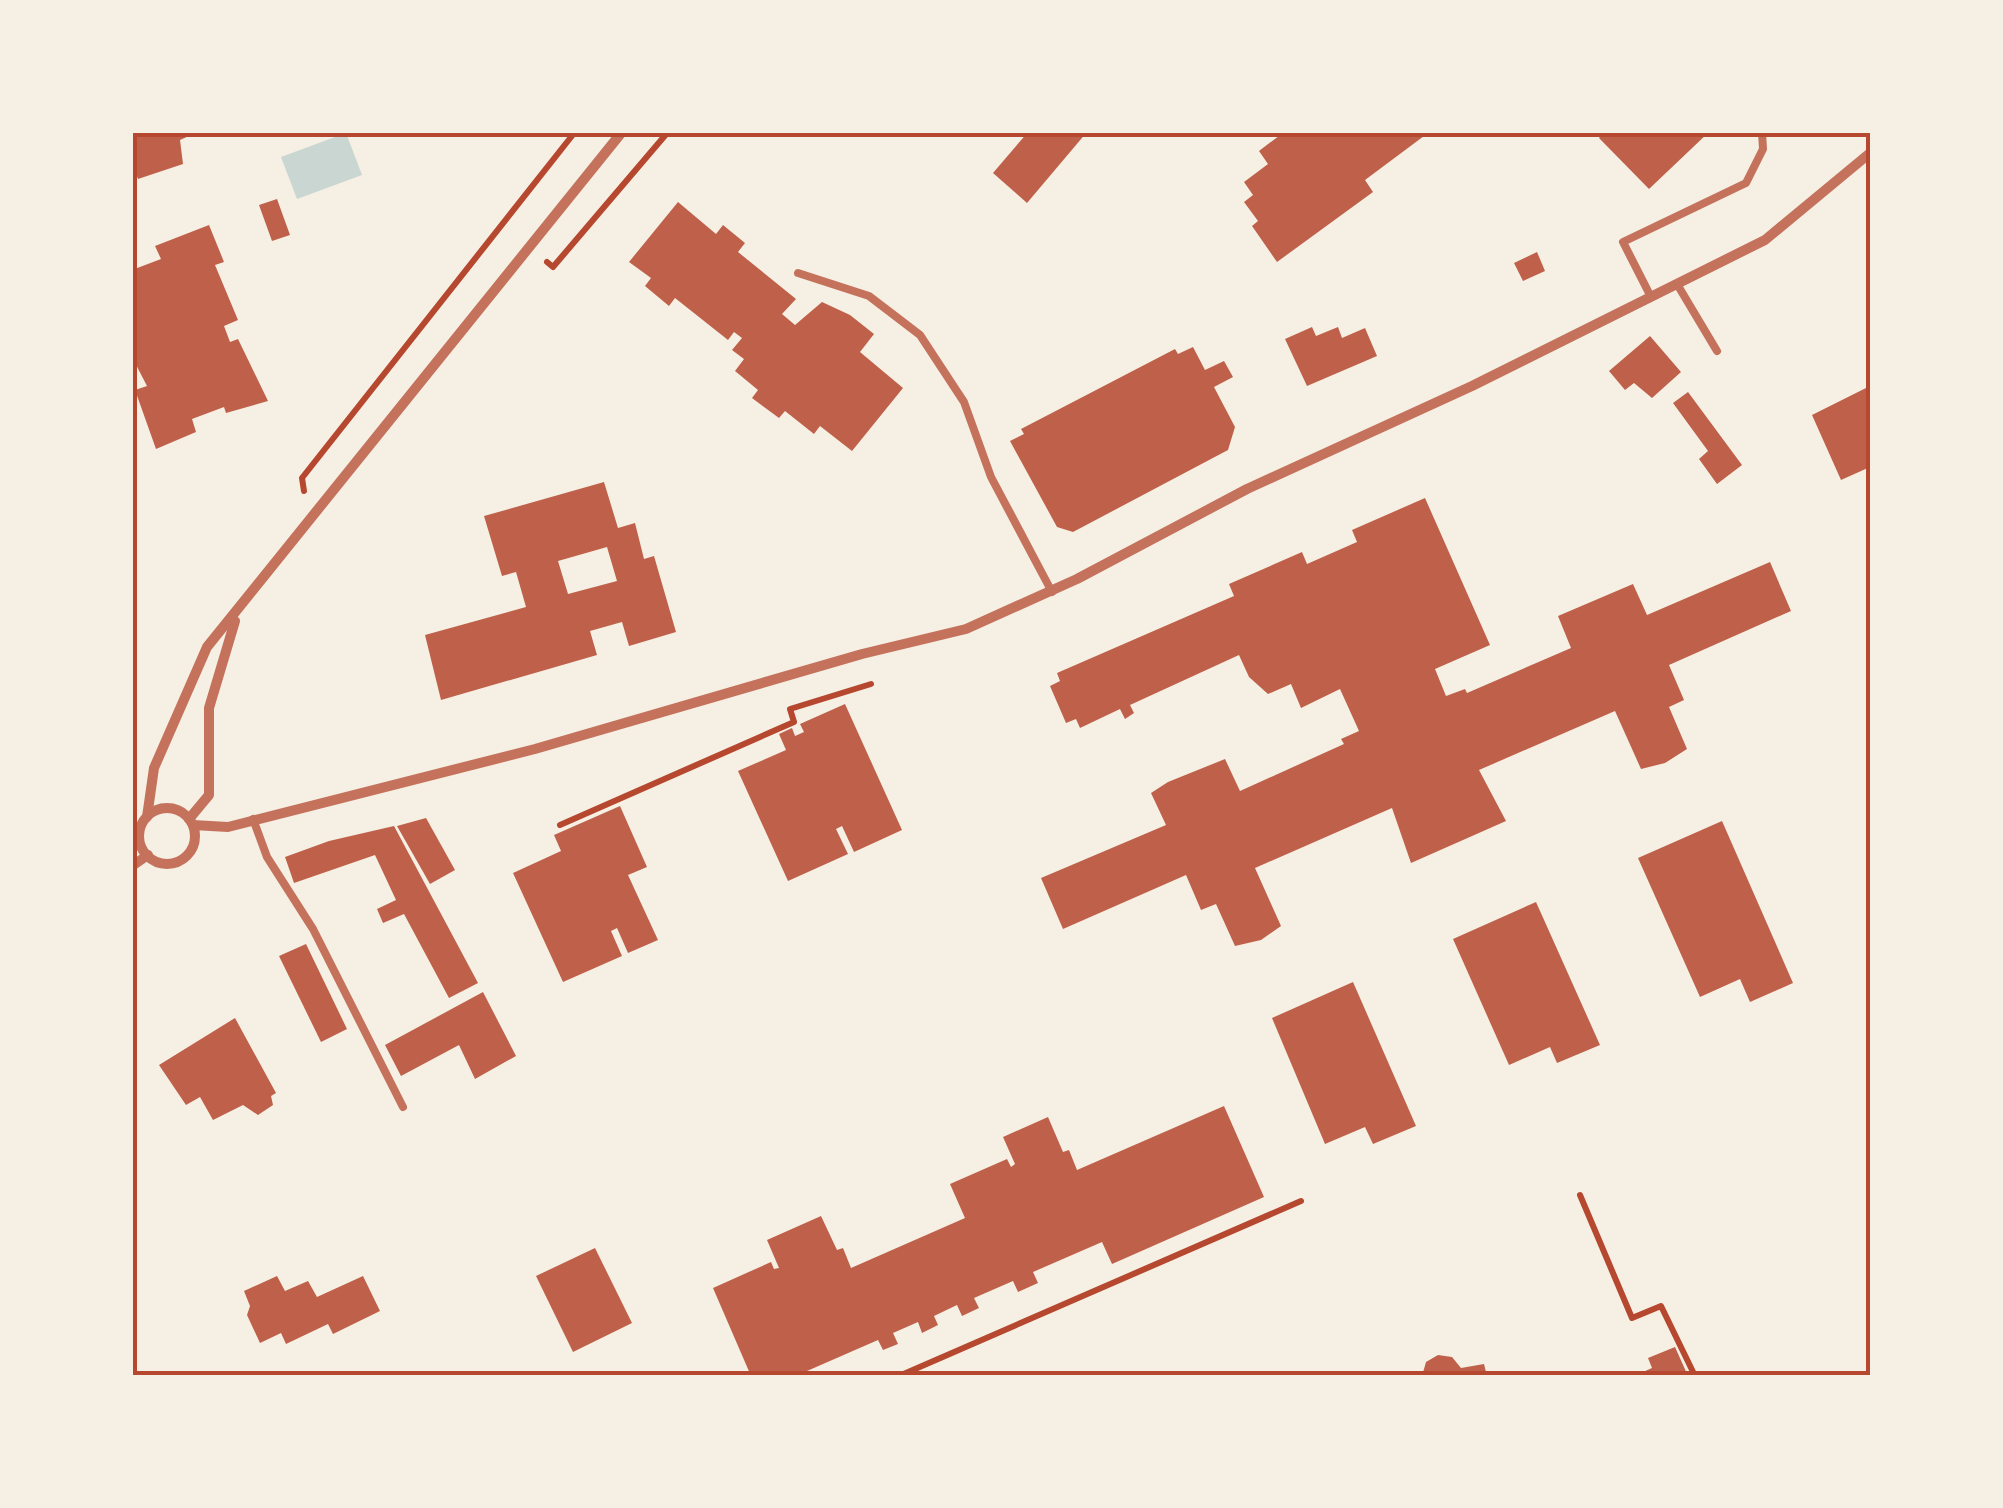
<svg xmlns="http://www.w3.org/2000/svg" width="2003" height="1508" font-family="Barlow,sans-serif">
<style>
.water{fill:#c9d6d2}
.building{fill:#bf614a;fill-rule:evenodd}
.lines{fill:none;stroke-linecap:round;stroke-linejoin:round}
.path{stroke:#b5482f;stroke-width:6}
.service{stroke:#c5725c;stroke-width:8}
.minor{stroke:#c5725c;stroke-width:10}
.neatline{fill:none;stroke:#b5482f;stroke-width:4}
</style>
<rect width="100%" height="100%" fill="#f6efe4"/>
<polygon class="water" points="346,133 362,175 297,199 281,157"/>
<g class="building">
<polygon points="132,132 198,132 180,140 183,164 138,179 132,164"/>
<polygon points="1028,132 1087,132 1027,203 993,173"/>
<polygon points="1284,132 1422,132 1424,136 1365,180 1373,192 1277,262 1252,226 1258,221 1244,202 1253,195 1244,182 1268,164 1259,151"/>
<polygon points="1604,132 1709,132 1649,189 1599,138"/>
<polygon points="277,199 290,235 272,241 259,205"/>
<polygon points="678,202 716,234 723,225 745,243 738,252 796,299 782,314 795,325 822,302 850,315 874,334 860,352 903,388 852,451 820,426 814,434 785,411 779,418 752,398 758,390 735,371 744,359 732,350 742,338 734,332 728,340 675,298 669,306 645,286 651,278 629,262"/>
<polygon points="209,225 224,262 215,265 238,320 224,326 230,342 238,339 268,401 226,413 224,407 192,419 196,432 156,449 135,390 147,386 132,357 132,270 161,259 155,246"/>
<polygon points="1537,252 1545,271 1523,281 1514,263"/>
<polygon points="1312,327 1316,336 1338,327 1342,338 1365,328 1377,356 1307,386 1285,339"/>
<polygon points="1650,336 1681,372 1652,398 1634,383 1625,390 1609,371"/>
<polygon points="1193,347 1205,370 1224,361 1233,377 1214,387 1235,427 1228,450 1073,532 1057,527 1010,441 1024,434 1021,429 1175,349 1178,354"/>
<polygon points="1870,386 1870,467 1841,480 1812,415"/>
<polygon points="1688,392 1742,465 1717,484 1699,459 1708,451 1673,403"/>
<path d="M604,482L618,528L635,523L644,559L654,556L676,632L629,646L622,622L590,631L597,655L441,700L425,635L526,607L516,572L502,576L484,516ZM607,547L617,581L568,594L558,561Z"/>
<polygon points="1425,498 1490,645 1435,669 1446,696 1465,689 1467,693 1571,648 1558,616 1633,584 1647,615 1770,562 1791,611 1669,665 1684,700 1669,707 1687,749 1665,763 1641,769 1615,711 1479,770 1506,821 1411,863 1392,808 1255,868 1281,926 1261,940 1235,946 1216,904 1201,910 1186,875 1063,929 1041,878 1166,825 1151,793 1168,782 1225,759 1240,791 1344,744 1341,739 1359,731 1340,689 1301,708 1291,684 1268,694 1249,677 1239,655 1130,705 1134,713 1125,719 1120,709 1080,728 1076,719 1066,723 1050,686 1060,681 1057,673 1234,596 1229,584 1302,552 1307,564 1357,542 1352,530"/>
<polygon points="845,704 902,830 854,852 842,826 836,829 848,854 788,881 738,771 786,750 779,734 792,728 795,736 804,732 800,724"/>
<polygon points="620,806 647,867 628,875 658,940 628,953 617,928 611,931 622,956 563,982 513,873 561,851 554,835"/>
<polygon points="426,818 455,870 430,884 397,826"/>
<polygon points="1722,821 1793,983 1750,1002 1740,979 1700,997 1638,858"/>
<polygon points="394,826 478,983 449,998 404,914 383,923 377,909 396,900 375,855 294,883 285,857 329,841"/>
<polygon points="1536,902 1600,1045 1557,1063 1550,1047 1509,1065 1453,939"/>
<polygon points="306,944 347,1029 321,1042 279,956"/>
<polygon points="1353,982 1416,1126 1373,1144 1365,1127 1325,1144 1272,1018"/>
<polygon points="483,992 516,1056 475,1079 459,1045 401,1076 385,1045"/>
<polygon points="235,1018 276,1093 271,1096 273,1105 258,1115 243,1105 213,1120 200,1097 186,1105 159,1065"/>
<polygon points="1224,1106 1264,1197 1112,1264 1102,1242 1033,1272 1038,1283 1018,1292 1013,1281 974,1298 979,1308 962,1316 957,1305 934,1316 938,1325 922,1333 918,1322 893,1333 898,1344 883,1350 878,1340 807,1371 809,1376 751,1376 713,1288 771,1262 774,1269 779,1268 767,1240 821,1216 837,1250 843,1248 851,1268 965,1218 950,1184 1007,1159 1011,1167 1015,1164 1003,1137 1048,1117 1063,1152 1069,1150 1077,1170"/>
<polygon points="595,1248 632,1323 573,1352 536,1276"/>
<polygon points="277,1276 285,1291 308,1281 317,1297 363,1276 380,1311 333,1334 328,1324 286,1344 281,1333 260,1343 247,1315 250,1306 244,1291"/>
<polygon points="1675,1347 1688,1376 1634,1376 1652,1368 1648,1358"/>
<polygon points="1438,1355 1452,1357 1461,1368 1484,1364 1487,1376 1422,1376 1426,1362"/>
</g>
<g class="lines">
<g class="path">
<polyline points="547,262 553,267 668,132"/>
<polyline points="304,491 302,478 575,132"/>
<polyline points="560,825 794,722 790,709 871,684"/>
<polyline points="1580,1195 1632,1318 1661,1306 1695,1376"/>
<polyline points="899,1376 1301,1201"/>
</g>
<g class="service">
<polyline points="798,273 869,296 920,335 964,402 991,477 1052,592"/>
<polyline points="1677,284 1717,351"/>
<polyline points="1651,297 1623,242 1746,183 1763,149 1762,132"/>
<polyline points="253,819 267,857 313,929 403,1107"/>
</g>
<g class="minor">
<circle cx="167" cy="836" r="28"/>
<polyline points="147,817 154,768 207,647 622,132"/>
<polyline points="189,819 209,795 209,708 235,621"/>
<polyline points="193,825 228,827 535,749 862,654 966,629 1077,579 1247,489 1472,386 1765,240 1870,153"/>
<polyline points="132,866 148,855"/>
</g>
</g>
<rect width="2003" height="1508" fill="none" stroke="#f6efe4" stroke-width="270"/>
<rect x="135" y="135" width="1733" height="1238" class="neatline"/>
</svg>
